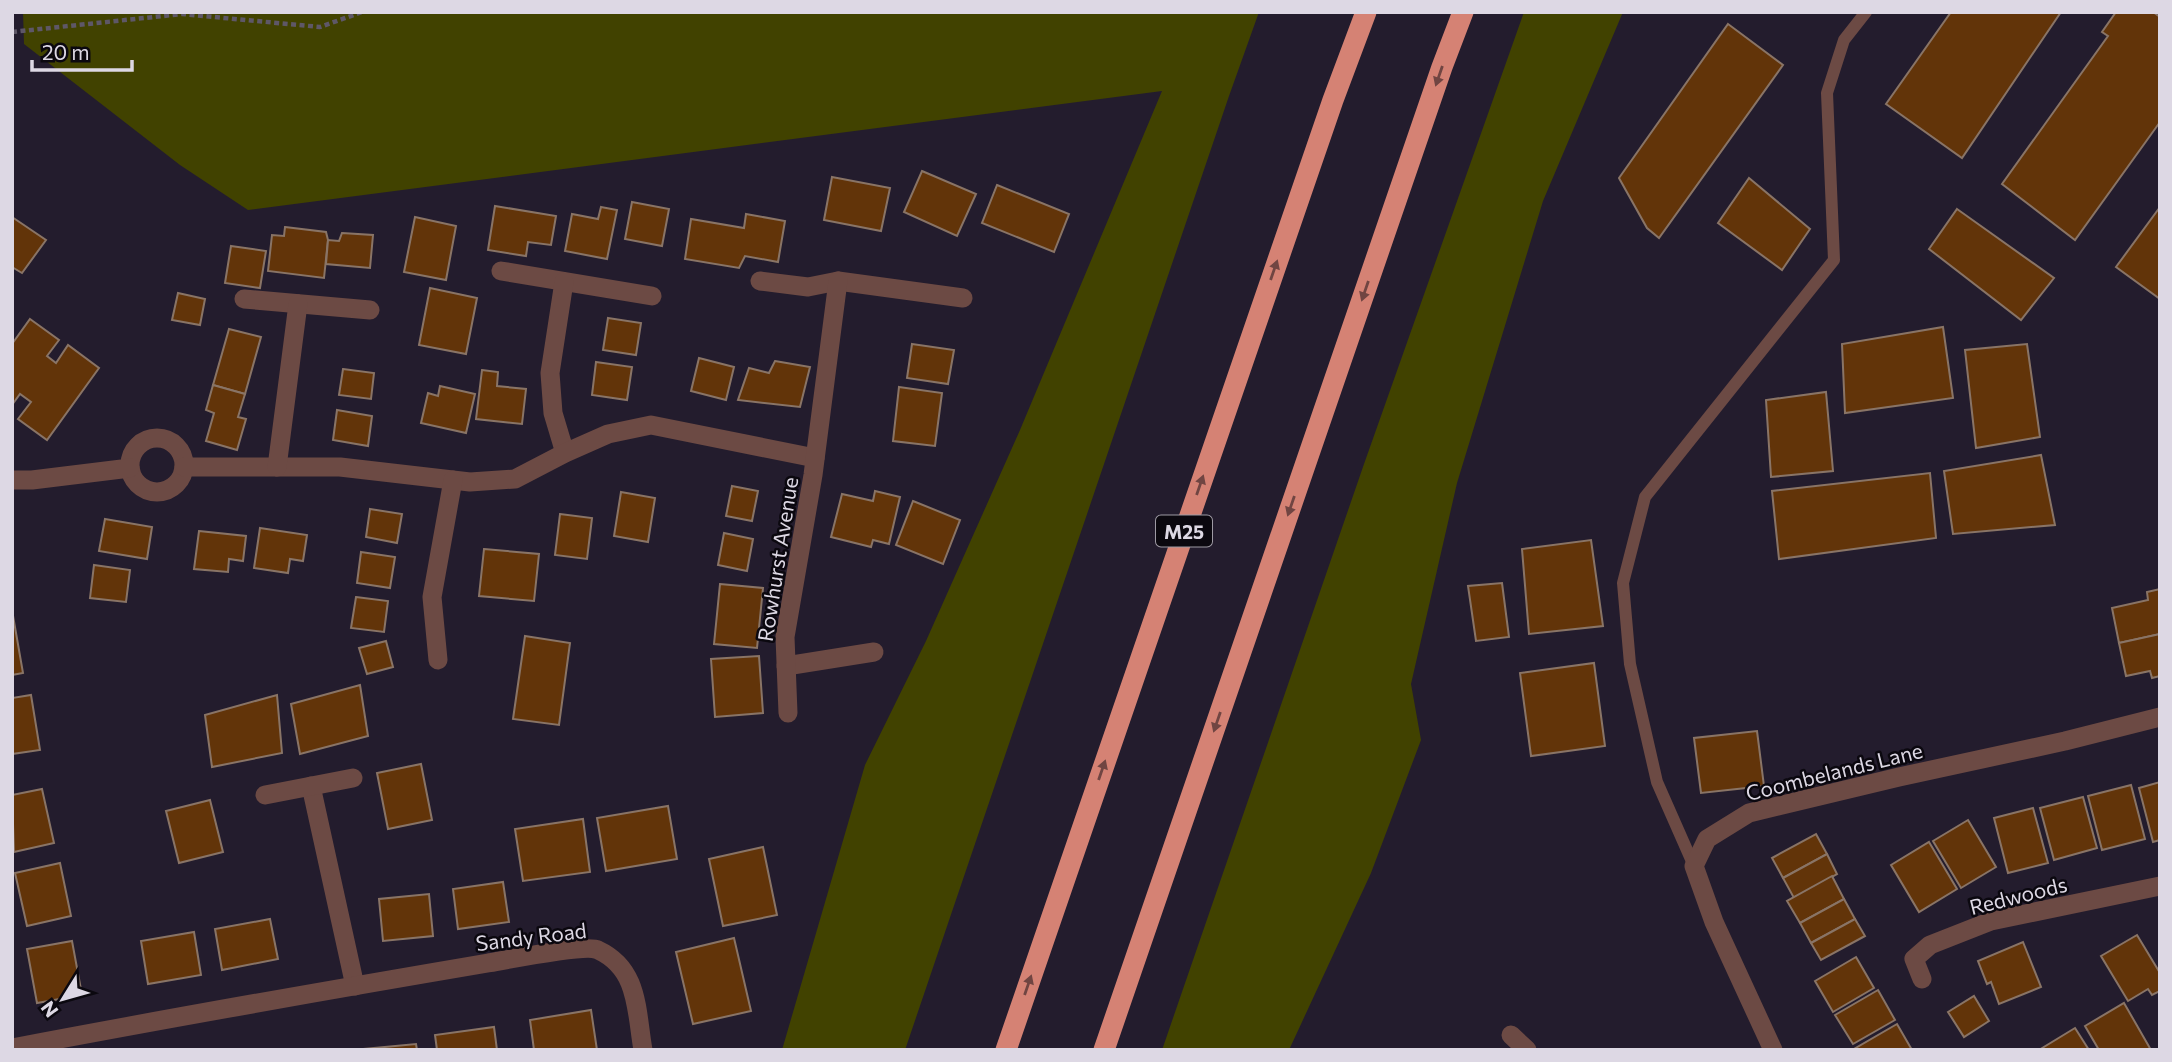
<svg xmlns="http://www.w3.org/2000/svg" width="2172" height="1062" font-family="Commissioner,sans-serif">
<style>
.green{fill:#414200}
.building{fill:#623409;stroke:#897466;stroke-width:2}
.lines{fill:none;stroke-linecap:round;stroke-linejoin:round}
.path{stroke:#5e5767;stroke-width:4.5;stroke-dasharray:5 3.5;stroke-linecap:butt}
.service{stroke:#6c4a44;stroke-width:12}
.minor{stroke:#6c4a44;stroke-width:19}
.motorway{stroke:#d58274;stroke-width:21}
.oneway{fill:#704542}
.labels{text-anchor:middle;dominant-baseline:central;stroke-width:5;stroke-linejoin:round;paint-order:stroke}
.shield{fill:#0b080f;stroke:#9e9aa4;stroke-width:2}
.shield-label{font-size:19px;font-weight:bold;fill:#ddd8e4}
.street-label{font-size:21px;fill:#ddd8e4;stroke:#0b080f}
</style>
<rect width="100%" height="100%" fill="#231c2d"/>
<g class="green">
<polygon points="23,12 1259,12 1229,96 905,1050 782,1050 865,765 926,641 1020,430 1162,91 248,210 180,165 24,44"/>
<polygon points="1524,12 1623,12 1543,201 1457,483 1411,684 1421,740 1371,873 1289,1050 1162,1050 1364,464"/>
</g>
<g class="building">
<polygon points="1951,12 2061,12 1962,158 1886,104"/>
<polygon points="2116,12 2153,12 2160,17 2160,122 2075,240 2002,184 2108,36 2102,32"/>
<polygon points="1728,24 1783,65 1659,238 1647,228 1619,178"/>
<polygon points="922,171 976,194 957,236 904,212"/>
<polygon points="832,177 890,188 881,231 824,220"/>
<polygon points="1749,178 1810,229 1782,270 1718,223"/>
<polygon points="997,185 1069,214 1054,252 982,223"/>
<polygon points="632,202 669,209 662,246 625,239"/>
<polygon points="495,206 556,216 551,245 528,242 526,256 488,250"/>
<polygon points="601,207 617,210 607,259 565,251 572,214 598,219"/>
<polygon points="2160,207 2160,299 2116,267"/>
<polygon points="1957,209 2054,278 2021,320 1929,249"/>
<polygon points="746,214 785,221 778,262 745,256 739,268 685,259 691,219 744,228"/>
<polygon points="12,217 46,240 22,273 12,267"/>
<polygon points="415,217 456,226 446,280 404,272"/>
<polygon points="285,227 326,232 328,240 324,278 268,271 272,235 284,236"/>
<polygon points="342,233 373,235 370,268 326,264 328,240 339,241"/>
<polygon points="231,246 266,251 260,288 225,283"/>
<polygon points="430,288 477,298 466,354 419,345"/>
<polygon points="178,293 205,299 200,325 172,320"/>
<polygon points="608,318 641,323 636,355 603,350"/>
<polygon points="30,319 59,340 47,356 56,363 68,345 99,368 47,440 18,419 31,402 20,394 12,405 12,344"/>
<polygon points="1943,327 1953,398 1845,413 1842,344"/>
<polygon points="229,329 261,337 245,394 213,385"/>
<polygon points="912,344 954,350 948,384 907,378"/>
<polygon points="2027,344 2040,437 1976,448 1965,350"/>
<polygon points="699,358 734,367 726,400 691,391"/>
<polygon points="775,361 810,367 800,407 738,400 749,368 769,373"/>
<polygon points="596,362 632,367 627,400 592,395"/>
<polygon points="343,369 374,373 371,399 339,395"/>
<polygon points="482,370 498,372 497,386 526,389 522,424 476,419"/>
<polygon points="213,385 245,394 238,417 246,419 237,450 206,441 214,413 206,410"/>
<polygon points="440,386 475,394 466,433 421,423 428,393 438,396"/>
<polygon points="899,387 942,393 935,446 893,441"/>
<polygon points="1826,392 1833,471 1771,477 1766,400"/>
<polygon points="337,410 372,416 368,446 333,440"/>
<polygon points="2041,455 2055,525 1953,534 1944,471"/>
<polygon points="1930,473 1936,538 1779,559 1772,491"/>
<polygon points="732,486 758,491 752,521 726,516"/>
<polygon points="875,491 900,497 889,544 873,540 871,547 831,537 842,494 873,501"/>
<polygon points="621,492 655,498 648,542 614,536"/>
<polygon points="913,501 960,520 943,564 896,545"/>
<polygon points="370,509 402,514 397,543 366,537"/>
<polygon points="560,514 592,518 587,559 555,555"/>
<polygon points="105,519 152,527 147,559 99,551"/>
<polygon points="260,528 307,535 303,561 290,559 288,573 254,568"/>
<polygon points="199,531 246,536 243,561 229,559 228,572 194,569"/>
<polygon points="724,533 753,539 747,571 718,565"/>
<polygon points="1591,540 1603,626 1529,634 1522,549"/>
<polygon points="484,549 539,554 534,601 479,596"/>
<polygon points="361,552 395,557 390,588 357,583"/>
<polygon points="94,565 130,570 126,602 90,598"/>
<polygon points="1502,583 1509,637 1476,641 1468,586"/>
<polygon points="720,584 763,588 757,648 714,644"/>
<polygon points="2160,589 2160,634 2119,643 2112,608 2148,600 2147,592"/>
<polygon points="356,597 388,601 384,632 351,628"/>
<polygon points="12,610 23,673 12,675"/>
<polygon points="2160,634 2160,676 2152,678 2150,671 2126,676 2119,643"/>
<polygon points="525,636 570,643 559,725 513,719"/>
<polygon points="386,641 393,667 367,674 359,648"/>
<polygon points="759,656 763,713 715,717 711,659"/>
<polygon points="1594,663 1605,746 1531,756 1520,673"/>
<polygon points="360,685 368,736 300,754 291,704"/>
<polygon points="31,695 40,750 12,754 12,698"/>
<polygon points="277,695 282,753 212,767 205,715"/>
<polygon points="1757,731 1764,786 1701,793 1694,738"/>
<polygon points="421,764 432,820 388,829 377,773"/>
<polygon points="2160,782 2160,840 2153,842 2139,788"/>
<polygon points="2131,785 2145,839 2102,850 2088,796"/>
<polygon points="42,789 54,843 14,852 12,795"/>
<polygon points="2083,797 2097,848 2054,860 2040,808"/>
<polygon points="210,800 223,852 179,863 166,811"/>
<polygon points="668,806 677,859 606,871 597,818"/>
<polygon points="2033,808 2048,863 2008,873 1994,818"/>
<polygon points="583,819 590,872 523,881 515,829"/>
<polygon points="1968,820 1996,867 1961,888 1933,841"/>
<polygon points="1816,834 1827,854 1783,878 1772,858"/>
<polygon points="1929,842 1957,889 1919,912 1891,865"/>
<polygon points="763,847 777,915 723,926 709,859"/>
<polygon points="1827,854 1837,874 1794,898 1783,878"/>
<polygon points="60,863 71,916 27,926 15,873"/>
<polygon points="1832,876 1844,899 1800,923 1787,901"/>
<polygon points="503,882 509,922 458,929 453,889"/>
<polygon points="429,894 433,936 383,941 379,899"/>
<polygon points="1844,899 1855,919 1811,943 1800,923"/>
<polygon points="270,919 278,959 222,970 215,929"/>
<polygon points="1855,919 1865,936 1821,960 1811,943"/>
<polygon points="194,932 201,975 148,984 141,941"/>
<polygon points="2137,935 2160,973 2160,991 2152,995 2148,989 2128,1001 2101,956"/>
<polygon points="734,938 751,1011 693,1024 676,952"/>
<polygon points="72,941 82,995 37,1003 27,949"/>
<polygon points="2023,942 2041,987 1999,1004 1991,982 1987,984 1978,961"/>
<polygon points="1856,957 1874,988 1833,1012 1815,981"/>
<polygon points="1878,990 1895,1020 1853,1044 1835,1015"/>
<polygon points="1974,996 1989,1021 1964,1037 1948,1012"/>
<polygon points="2124,1003 2151,1050 2099,1050 2085,1026"/>
<polygon points="591,1010 597,1050 534,1050 530,1020"/>
<polygon points="1897,1024 1912,1050 1855,1050 1854,1049"/>
<polygon points="494,1027 497,1050 437,1050 435,1035"/>
<polygon points="2075,1028 2089,1050 2039,1050"/>
<polygon points="416,1044 417,1050 364,1050 364,1049"/>
</g>
<g class="lines">
<polyline class="path" points="12,32 182,14 320,27 362,12"/>
<polyline class="service" points="1694,866 1657,782 1630,664 1623,583 1645,497 1834,260 1827,93 1844,40 1866,12"/>
<g class="minor">
<polyline points="501,271 652,296"/>
<polyline points="760,281 808,287 838,281 963,298"/>
<polyline points="564,282 550,373 553,413 565,453"/>
<polyline points="244,299 370,310"/>
<circle cx="157" cy="465" r="27"/>
<polyline points="184,467 340,467 470,482 515,479 565,453 608,434 651,425 815,458"/>
<polyline points="277,467 298,304"/>
<polyline points="12,480 32,480 130,468"/>
<polyline points="438,660 432,597 453,480"/>
<polyline points="786,666 874,652"/>
<polyline points="788,713 785,637 813,475 838,281"/>
<polyline points="311,786 355,986"/>
<polyline points="265,795 353,778"/>
<polyline points="1922,979 1914,959 1930,945 1991,921 2160,886"/>
<polyline points="1511,1035 1527,1050"/>
<path d="M12,1048C170,1018 329,990 488,963C506,960 586,944 598,950C639,969 636,1010 643,1050"/>
<polyline points="1773,1050 1714,922 1694,866 1707,839 1749,813 1899,777 2065,741 2160,717"/>
</g>
<g class="motorway">
<polyline points="1006,1050 1333,100 1366,12"/>
<polyline points="1104,1050 1442,67 1463,12"/>
</g>
</g>
<defs><path id="oneway-solid" d="M-6-.8H1V-3.2L6.5 0L1 3.2V.8H-6Z" transform="scale(1.75)"/></defs>
<g class="oneway">
<use href="#oneway-solid" transform="translate(1439 76) rotate(109)"/>
<use href="#oneway-solid" transform="translate(1274 270) rotate(-71)"/>
<use href="#oneway-solid" transform="translate(1365 291) rotate(109)"/>
<use href="#oneway-solid" transform="translate(1200 485) rotate(-71)"/>
<use href="#oneway-solid" transform="translate(1291 506) rotate(109)"/>
<use href="#oneway-solid" transform="translate(1217 722) rotate(109)"/>
<use href="#oneway-solid" transform="translate(1102 770) rotate(-71)"/>
<use href="#oneway-solid" transform="translate(1028 985) rotate(-71)"/>
</g>
<g class="labels">
<rect class="shield" x="1156" y="515.5" width="56" height="31" rx="5"/>
<g class="shield-label">
<text x="1184" y="531">M25</text>
</g>
<g class="street-label">
<text transform="translate(777 559) rotate(-81)">Rowhurst Avenue</text>
<text transform="translate(1834 771) rotate(-14)">Coombelands Lane</text>
<text transform="translate(2018 895) rotate(-14)">Redwoods</text>
<text transform="translate(531 936) rotate(-7)">Sandy Road</text>
</g>
</g>
<rect width="2172" height="1062" fill="none" stroke="#ddd8e4" stroke-width="28"/>
<g transform="translate(63 999) rotate(233)" stroke="#0b080f" stroke-width="5" paint-order="stroke">
<path d="M0-5L12 26L0 18L-12 26Z" fill="#ddd8e4"/>
<text y="-10" font-size="19" font-weight="bold" text-anchor="middle" fill="#ddd8e4">N</text>
</g>
<path d="M32 60v10h100v-10" fill="none" stroke="#ddd8e4" stroke-width="3.5"/>
<text x="42" y="60" font-size="21" fill="#ddd8e4" stroke="#0b080f" stroke-width="5" paint-order="stroke">20 m</text>
</svg>
